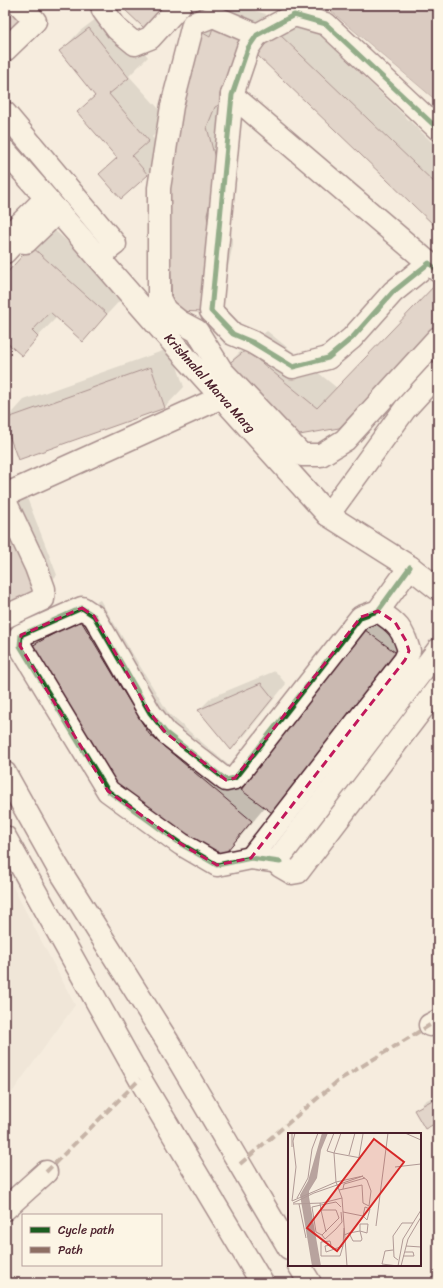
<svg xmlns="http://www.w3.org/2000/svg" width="443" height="1288" font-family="Sriracha,sans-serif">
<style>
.built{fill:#e8ddd0}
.water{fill:#b8a39e;stroke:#8c6e70}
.shadow{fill:#0003}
.building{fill:#cab9b1;stroke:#4a1f2b}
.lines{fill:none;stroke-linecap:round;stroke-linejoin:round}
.minor-casing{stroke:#4a1f2b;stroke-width:25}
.minor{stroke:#fcf5e5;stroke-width:22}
.quiet{stroke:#8d6e63;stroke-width:4;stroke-dasharray:8 4;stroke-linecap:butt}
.cycleway-casing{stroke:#fcf5e5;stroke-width:8}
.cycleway{stroke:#1b5e20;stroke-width:5}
.marked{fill:none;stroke:#c2185b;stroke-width:3;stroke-dasharray:8 5;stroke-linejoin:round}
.labels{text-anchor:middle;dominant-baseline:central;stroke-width:4;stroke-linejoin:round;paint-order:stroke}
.street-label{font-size:13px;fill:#4a1f2b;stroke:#fcf5e5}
.inset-road{fill:none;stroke:#b19a96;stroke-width:1}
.view{fill:#d62828;fill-opacity:0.15;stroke:#d62828;stroke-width:2}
.inset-edge{fill:none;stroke:#4a1f2b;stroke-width:2}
</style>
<rect width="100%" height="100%" fill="#f5ecde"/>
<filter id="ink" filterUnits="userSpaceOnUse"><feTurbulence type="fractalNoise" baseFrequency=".025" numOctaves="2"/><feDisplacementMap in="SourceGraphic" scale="8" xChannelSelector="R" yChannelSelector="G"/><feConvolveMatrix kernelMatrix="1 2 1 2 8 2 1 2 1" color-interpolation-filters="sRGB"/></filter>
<g filter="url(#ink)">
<polygon class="built" points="5,872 75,1005 5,1102"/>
<polygon class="water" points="324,5 438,5 438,102"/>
<g class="shadow">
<polygon points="5,5 42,5 27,20"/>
<polygon points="234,5 266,14 247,79 231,95 226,195 233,244 223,291 203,311 197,29 225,14"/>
<polygon points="109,9 148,57 129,76 169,120 152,137 168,154 121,197 100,174 117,157 78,112 95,95 61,51 80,31"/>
<polygon points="297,13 438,148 438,228 257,54"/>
<polygon points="9,213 19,223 5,236 5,217"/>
<polygon points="51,227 126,294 83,340 57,317 21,354 5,340 5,277"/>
<polygon points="438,283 438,323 339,427 224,368 244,348 267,331 337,388"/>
<polygon points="171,348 184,387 165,407 5,421 24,400"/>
<polygon points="5,469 11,484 20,480 57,575 37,595 5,608"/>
<polygon points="100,600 169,714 248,782 381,608 418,635 298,797 265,807 241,836 221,856 31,647 51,628"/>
<polygon points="275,671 286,684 244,736 231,749 199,710 212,697"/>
<polygon points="438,1094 438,1120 416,1111 425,1101"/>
</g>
<g class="building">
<polygon points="5,5 12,5 27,21 5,41"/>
<polygon points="126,5 167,5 145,29 123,8"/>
<polygon points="214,24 247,34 228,100 215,107 207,127 218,170 207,215 214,265 204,312 172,311 167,152 196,29 210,37"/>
<polygon points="89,28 129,78 109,94 149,141 132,156 148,175 121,199 99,174 117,158 77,112 95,96 59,51"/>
<polygon points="277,32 438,186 438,229 256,54"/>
<polygon points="31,246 107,314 83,342 50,312 32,331 38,337 22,356 5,341 5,275"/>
<polygon points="438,282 438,325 339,428 294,436 223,368 246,350 317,408"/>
<polygon points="151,367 165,408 18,460 5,424 5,419"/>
<polygon points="5,512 38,596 5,609"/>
<polygon points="80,619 149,734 252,821 222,857 121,792 30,647"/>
<polygon points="361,627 399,655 279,818 241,790"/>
<polygon points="261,683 273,698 231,750 198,710"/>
<polygon points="438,1097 438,1122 425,1129 414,1110"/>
</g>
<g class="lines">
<g class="minor-casing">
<g id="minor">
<polyline points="106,5 103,10 117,29 135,44 150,38 180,5"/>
<polyline points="257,35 213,16 193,24 172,106 159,188 159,298 165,310 180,322 197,331 222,371 302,455 321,455 345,440 438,338"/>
<polyline points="5,50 35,21 20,5"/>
<polyline points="232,95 429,263"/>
<polyline points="5,113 115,244 98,257"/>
<polyline points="438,129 326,24 294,15 257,35 248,48 232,95 211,311 233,334 252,342 293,367 328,358 352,338 393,292 429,263 438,271"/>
<polyline points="5,151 188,360 328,515 410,567 438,589"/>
<polyline points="5,234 15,241 26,242 58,211"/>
<polyline points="5,252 15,241 15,229 46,198"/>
<polyline points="5,495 222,397"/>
<polyline points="5,501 36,567 44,589 43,599 5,617"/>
<polyline points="328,515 405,409 438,373"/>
<polyline points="438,650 279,858 280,866 292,873 298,872 438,688"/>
<polyline points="5,773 57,866 168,1042 289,1248"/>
<polyline points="5,837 140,1079 262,1283"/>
<path d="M251,858L405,660L409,651C403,629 397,623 378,611"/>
<polyline points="280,862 251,858 217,865 181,844 108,791 20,646 21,635 82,608 94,616 150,713 166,733 226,780 235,778 361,617 378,611 410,567"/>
<polyline points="430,1025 438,1021"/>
<polyline points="5,1209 46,1172"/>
<polyline points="299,1265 310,1283"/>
</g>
</g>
<use href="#minor" class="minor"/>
<g class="quiet">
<polyline points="240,1164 339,1080 430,1025"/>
<polyline points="46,1172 140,1079"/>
</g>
<g class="cycleway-casing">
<g id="cycleway">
<polyline points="438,129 326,24 294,15 257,35 248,48 232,95 211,311 233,334 252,342 293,367 328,358 352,338 393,292 429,263 438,271"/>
<polyline points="280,862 251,858 217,865 181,844 108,791 20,646 21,635 82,608 94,616 150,713 166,733 226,780 235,778 361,617 378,611 410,567"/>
</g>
</g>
<use href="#cycleway" class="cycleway"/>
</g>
</g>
<path d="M0 0H443V1288H0ZM82,608L94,616L150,713L166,733L226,780L235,778L361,617L378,611L395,622L406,641L409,651L405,660L251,858L217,865L181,844L108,791L20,646L21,635Z" fill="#f5ecde" fill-opacity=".55" fill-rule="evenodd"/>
<path class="marked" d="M82,608L94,616L150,713L166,733L226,780L235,778L361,617L378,611L395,622L406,641L409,651L405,660L251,858L217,865L181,844L108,791L20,646L21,635Z"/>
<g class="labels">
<g class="street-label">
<text transform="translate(210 383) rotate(48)">Krishnalal Marva Marg</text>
</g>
</g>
<g transform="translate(288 1133)">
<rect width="133" height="133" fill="#f5ecde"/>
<path d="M34,0H40L33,17L29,45L21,58V64L33,133H24L12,62L20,48Z" fill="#b8a39e"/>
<path class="inset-road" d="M46,0L39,18L46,20L48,49L54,65L59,133M53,0L46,20L73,25M117,0L133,7M4,14V0M61,22L67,0M71,24L75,1M107,34L133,31M55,56L56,51L77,45M51,57L74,52L75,70L81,73L83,58L79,47L75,44M9,65L20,45L24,16L30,0M4,68L48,49L75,43L26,60L5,70M4,68L8,34L5,8L7,0M32,70L33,77H48L51,85L34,102L28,99L24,74L33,72M5,71L34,70L54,65M11,71L18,105M33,72L48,69L53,74M33,77L38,99M55,79L75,83L79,87L82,76L77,74L75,83M88,93L100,0M34,102L37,106L48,96L54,89L53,79M56,102L61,100L72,98L79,100L80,91H72V98L74,106L73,108H65L61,100M55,113L52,123H33V109L42,108L43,112L37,113L38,119L55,113L56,95M118,113L133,114M105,117L97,118L94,131L110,133M115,123H126L125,119H117M110,127L106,124L105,103L114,90H125M110,133L115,106L133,77M113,133L120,106L133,84"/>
<path class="view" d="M86,6L116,29L49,118L19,95Z"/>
<rect width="133" height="133" class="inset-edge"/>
</g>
<rect width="443" height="1288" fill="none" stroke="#fcf5e5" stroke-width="20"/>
<rect x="10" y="10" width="423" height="1268" fill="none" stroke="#4a1f2b" stroke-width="1.5" filter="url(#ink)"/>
<rect x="22" y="1214" width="140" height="52" fill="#fcf5e5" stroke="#b59f9b"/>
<rect x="30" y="1227" width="20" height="6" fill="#1b5e20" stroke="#b59f9b"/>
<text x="58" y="1234" font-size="12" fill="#4a1f2b">Cycle path</text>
<rect x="30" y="1247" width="20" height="6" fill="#8d6e63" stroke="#b59f9b"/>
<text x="58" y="1254" font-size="12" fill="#4a1f2b">Path</text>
</svg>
